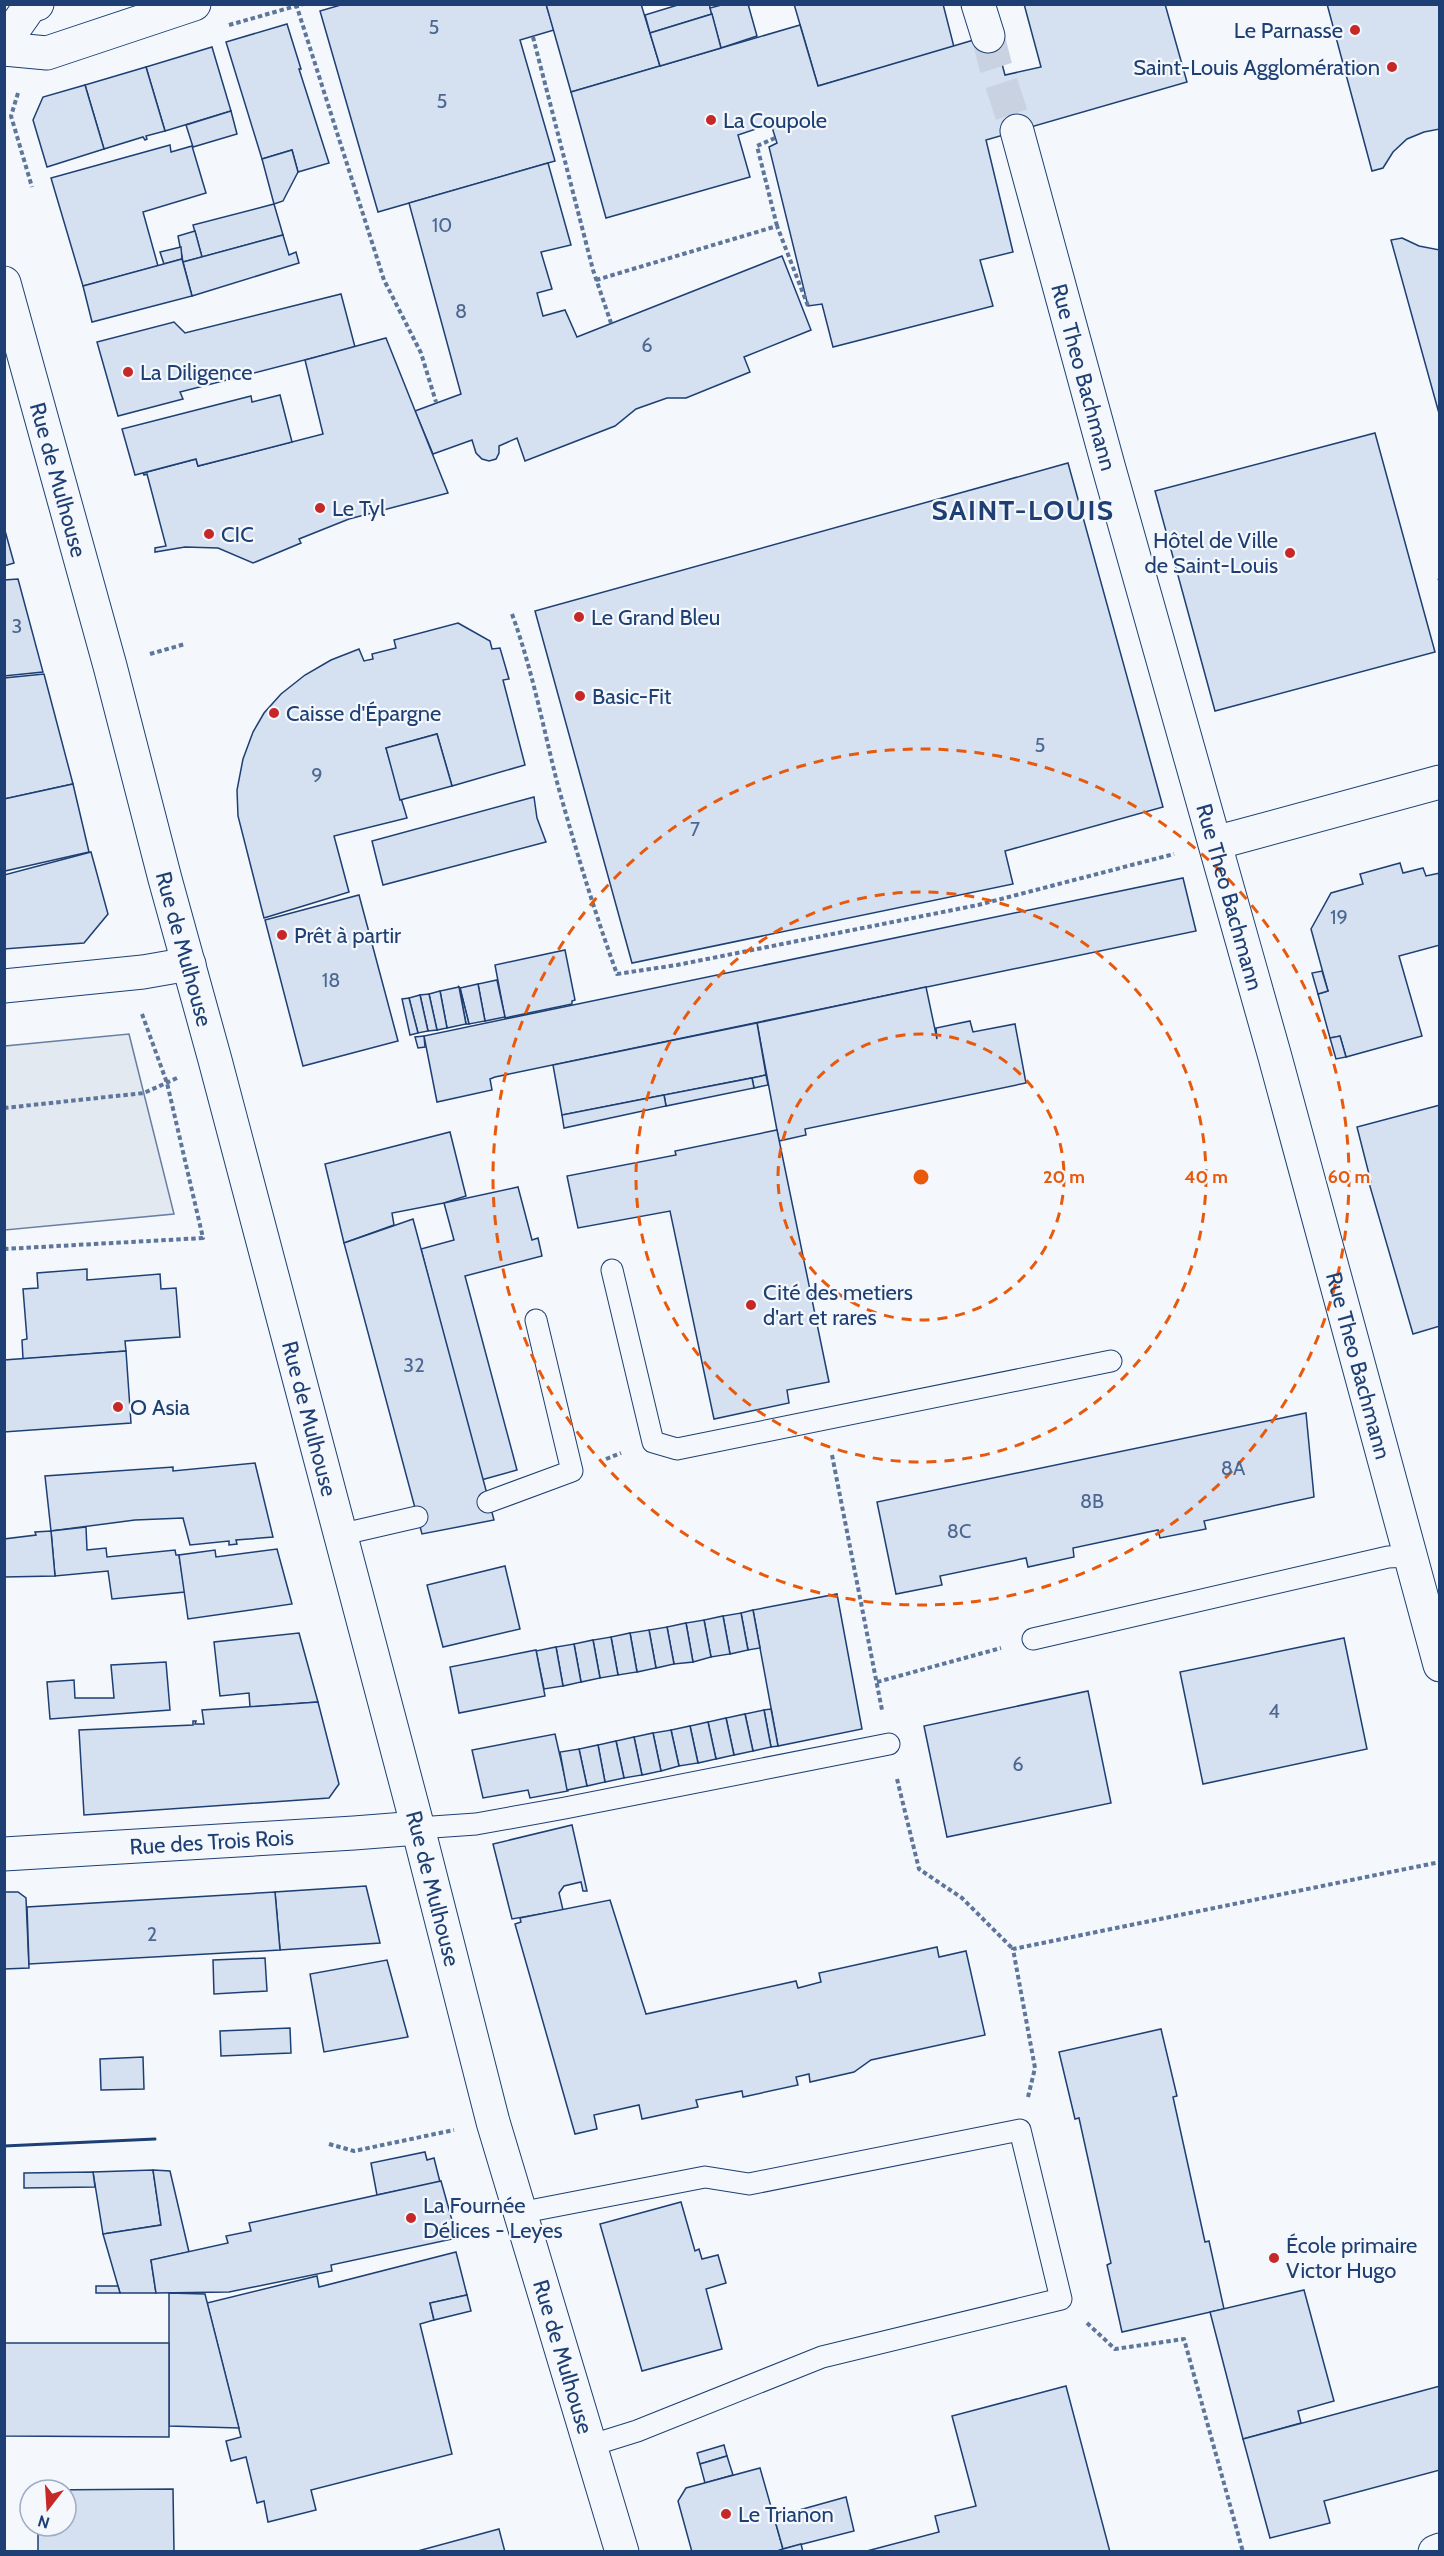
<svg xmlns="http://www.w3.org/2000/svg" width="1444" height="2556" font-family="Cabin,sans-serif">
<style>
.green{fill:#e3e9f0;stroke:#687fa3;stroke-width:1.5}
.building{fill:#d5e0f0;stroke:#1d3f73;stroke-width:1.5}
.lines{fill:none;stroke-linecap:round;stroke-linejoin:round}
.street-tunnel{stroke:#c9d2e0;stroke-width:33;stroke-dasharray:33 16;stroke-linecap:butt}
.lane-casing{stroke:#1d3f73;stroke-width:23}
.street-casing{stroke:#1d3f73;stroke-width:35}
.secondary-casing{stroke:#1d3f73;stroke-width:35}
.path{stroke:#5e769c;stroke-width:4;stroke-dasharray:4.5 3;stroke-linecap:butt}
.lane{stroke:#f4f7fb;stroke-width:21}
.street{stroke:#f4f7fb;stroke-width:33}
.secondary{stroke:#f4f7fb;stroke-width:33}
.wall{stroke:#1d3f73;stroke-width:3}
.ring{fill:none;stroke:#e8590c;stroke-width:3;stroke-dasharray:10 8}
.poi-dot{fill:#c62828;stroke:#f4f7fb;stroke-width:2}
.labels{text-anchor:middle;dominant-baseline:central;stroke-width:4.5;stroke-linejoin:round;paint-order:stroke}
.number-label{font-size:20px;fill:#4b6792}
.poi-label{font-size:22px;fill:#1d3f73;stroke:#f4f7fb;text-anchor:start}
.street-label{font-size:22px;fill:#1d3f73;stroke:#f4f7fb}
.district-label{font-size:28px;font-weight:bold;letter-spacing:1.5px;fill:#1d3f73;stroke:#f4f7fb}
.centre{fill:#e8590c;stroke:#f4f7fb;stroke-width:3}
.ring-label{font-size:18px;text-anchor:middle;font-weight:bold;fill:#e8590c;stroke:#f4f7fb;stroke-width:4.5;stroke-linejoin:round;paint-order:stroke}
</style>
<rect width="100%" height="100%" fill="#f4f7fb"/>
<polygon class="green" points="129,1034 174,1214 5,1230 5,1046"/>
<g class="building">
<polygon points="344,4 546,4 554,30 520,40 555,161 378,212 320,11"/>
<polygon points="546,4 641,4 660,66 571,92"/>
<polygon points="681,4 709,4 712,14 650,33 645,15"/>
<polygon points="725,4 748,4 757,36 721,48 710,8"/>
<polygon points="794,4 943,4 954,47 818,86"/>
<polygon points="1024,4 1165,4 1187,82 986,140 1013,252 980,260 993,306 833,347 822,304 808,306 769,147 777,143 771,124 738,135 750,177 606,218 571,92 800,25 818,86 994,34 1005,75 1041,67"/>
<polygon points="1327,4 1440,4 1440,129 1424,132 1407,139 1393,152 1383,168 1372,171"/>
<polygon points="712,14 721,48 660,66 650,33"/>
<polygon points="287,24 301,69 299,69 329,163 298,172 292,150 262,159 226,42"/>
<polygon points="212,47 231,111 165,131 146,67"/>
<polygon points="146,67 165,131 146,136 147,139 145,140 143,137 104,149 85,85"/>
<polygon points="85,85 104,149 47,167 33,120 43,97"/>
<polygon points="231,111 237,134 193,147 186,125"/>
<polygon points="170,145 171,152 192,146 206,193 143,212 158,266 83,286 51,178"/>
<polygon points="292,150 298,172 283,201 274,204 262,159"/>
<polygon points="548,163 571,245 541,252 552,289 537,293 543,316 565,310 577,337 782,256 811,330 744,357 750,372 686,398 667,398 636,409 615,426 525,461 517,438 499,446 499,453 496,459 489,461 482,459 476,453 472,440 433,454 415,411 461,394 409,203"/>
<polygon points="274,204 283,235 202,257 193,225"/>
<polygon points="195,231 202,257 183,262 178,236"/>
<polygon points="283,235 289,255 296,252 299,263 192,296 183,262"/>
<polygon points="1402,238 1419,246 1440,250 1440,417 1391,240"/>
<polygon points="181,247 182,259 164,264 160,252"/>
<polygon points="182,259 192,296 92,322 83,286"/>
<polygon points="341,294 355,347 180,392 183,399 118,416 97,342 174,322 185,333"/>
<polygon points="386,338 448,493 349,519 299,539 301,543 253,563 218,548 185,547 155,552 155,548 166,546 147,474 144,475 143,473 196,459 198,466 323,434 305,360"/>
<polygon points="280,395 292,442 198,466 196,459 135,475 122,429 251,396 252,402"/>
<polygon points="1375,433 1435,652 1215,711 1155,491"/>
<polygon points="1068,463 1163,807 1005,851 1013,884 632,963 535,611"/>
<polygon points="4,527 14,563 4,566"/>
<polygon points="18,579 43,672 4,676 4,580"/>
<polygon points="458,623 490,641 492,649 500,648 509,679 503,680 525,765 452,786 437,734 386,748 407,818 334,836 349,892 264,918 238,816 237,790 243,759 253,732 264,713 281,694 305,675 331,660 359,649 364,661 373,659 372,654 396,648 394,640"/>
<polygon points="44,674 73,784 4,799 4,678"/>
<polygon points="437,734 452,786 400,800 386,748"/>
<polygon points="73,784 89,852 5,871 4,799"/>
<polygon points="534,797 537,818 546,842 383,885 372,841"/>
<polygon points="91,852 108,914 84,943 4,949 4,875"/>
<polygon points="1400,863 1403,873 1423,868 1426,876 1440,873 1440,945 1399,956 1422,1036 1346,1057 1340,1036 1330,1038 1318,994 1328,991 1311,929 1331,893 1363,884 1360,874"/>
<polygon points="1183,878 1196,931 495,1077 490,1079 492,1090 437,1102 424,1036"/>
<polygon points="359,895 398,1041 303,1066 265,920"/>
<polygon points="565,950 575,1000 572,1001 572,1004 505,1018 495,965"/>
<polygon points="1322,971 1328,991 1318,994 1312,973"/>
<polygon points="497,980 505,1017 485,1021 478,984"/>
<polygon points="478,984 485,1021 469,1024 460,988"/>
<polygon points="459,987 460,988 469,1024 466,1024"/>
<polygon points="459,987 466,1024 447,1028 440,991"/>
<polygon points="926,987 937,1039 936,1028 970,1021 973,1032 1015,1024 1026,1083 805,1129 806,1135 779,1141 757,1023"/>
<polygon points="440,991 447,1028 437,1030 429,994"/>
<polygon points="429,994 437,1030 428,1031 420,995"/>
<polygon points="420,995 428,1031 418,1033 409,998"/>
<polygon points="409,998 418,1033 410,1035 402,999"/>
<polygon points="757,1023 766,1075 562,1115 553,1065"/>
<polygon points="424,1036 425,1047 418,1048 415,1037"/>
<polygon points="1340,1036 1346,1057 1336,1059 1330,1038"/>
<polygon points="766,1075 768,1085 754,1088 752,1078"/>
<polygon points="752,1078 754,1088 666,1106 664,1095"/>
<polygon points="664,1095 666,1106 564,1128 562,1115"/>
<polygon points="1440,1105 1440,1326 1413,1334 1369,1183 1371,1182 1357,1127"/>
<polygon points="777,1130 829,1382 787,1390 789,1403 714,1419 670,1211 578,1228 567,1176 676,1155 675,1151"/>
<polygon points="450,1132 466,1196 444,1203 392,1213 394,1225 344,1243 325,1164"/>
<polygon points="518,1187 532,1240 538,1238 542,1256 465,1276 517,1470 481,1480 421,1249 454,1240 444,1203"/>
<polygon points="413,1219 494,1520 422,1534 344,1243"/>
<polygon points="87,1269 87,1280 160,1274 161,1289 176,1288 180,1337 125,1341 126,1351 23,1359 22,1340 27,1339 23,1289 38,1288 37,1273"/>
<polygon points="126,1351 131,1423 4,1432 4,1360"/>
<polygon points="1306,1413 1314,1497 1204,1521 1206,1529 1160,1538 1158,1530 1073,1548 1074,1557 1028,1567 1026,1558 940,1576 942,1585 896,1594 877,1502"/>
<polygon points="255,1463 273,1537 236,1540 237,1544 229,1545 229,1541 190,1545 183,1518 135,1520 51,1531 45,1476 173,1467 173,1471"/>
<polygon points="86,1527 87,1550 106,1548 107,1557 175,1550 176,1555 179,1555 185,1592 112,1599 108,1571 55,1576 51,1531"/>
<polygon points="51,1531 55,1576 4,1577 4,1539 36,1535 35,1532"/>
<polygon points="277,1549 292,1604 188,1619 179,1555 215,1550 216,1557"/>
<polygon points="505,1566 520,1629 443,1647 427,1585"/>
<polygon points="837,1594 862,1729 778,1746 753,1610"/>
<polygon points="753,1610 760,1648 748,1650 741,1613"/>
<polygon points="741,1613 748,1650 730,1654 723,1616"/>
<polygon points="723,1616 730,1654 711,1657 704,1620"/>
<polygon points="704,1620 711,1657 693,1662 686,1623"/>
<polygon points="686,1623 693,1662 674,1664 667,1627"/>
<polygon points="667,1627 674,1664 656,1668 649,1630"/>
<polygon points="649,1630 656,1668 637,1672 630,1633"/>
<polygon points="299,1633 318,1702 250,1707 249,1693 220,1696 214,1642"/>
<polygon points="630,1633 637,1672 618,1675 611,1637"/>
<polygon points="611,1637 618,1675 600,1678 593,1640"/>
<polygon points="1344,1638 1367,1749 1203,1784 1180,1672"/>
<polygon points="593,1640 600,1678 581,1682 574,1644"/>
<polygon points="574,1644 581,1682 563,1686 556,1647"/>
<polygon points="556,1647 563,1686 544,1689 536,1651"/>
<polygon points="536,1650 545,1696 459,1713 450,1667"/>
<polygon points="166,1662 170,1710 50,1719 47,1682 74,1680 75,1698 114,1698 111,1665"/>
<polygon points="1088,1691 1111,1803 947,1837 924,1726"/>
<polygon points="318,1702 339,1784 329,1798 84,1815 79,1730 193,1725 193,1721 196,1721 195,1724 204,1724 202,1710"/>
<polygon points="771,1709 778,1746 771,1747 764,1710"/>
<polygon points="764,1710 771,1747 753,1751 745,1714"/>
<polygon points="745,1714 753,1751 734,1755 726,1718"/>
<polygon points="726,1718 734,1755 716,1759 708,1722"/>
<polygon points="708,1722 716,1759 698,1763 690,1726"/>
<polygon points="690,1726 698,1763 679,1766 671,1730"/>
<polygon points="671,1730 679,1766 661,1771 653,1733"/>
<polygon points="653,1733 661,1771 642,1775 634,1737"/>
<polygon points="555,1734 568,1791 530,1798 528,1790 483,1798 472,1750"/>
<polygon points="634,1737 642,1775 624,1778 616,1741"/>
<polygon points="616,1741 624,1778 605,1782 598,1745"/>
<polygon points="598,1745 605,1782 587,1786 579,1749"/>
<polygon points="579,1749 587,1786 567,1790 560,1752"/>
<polygon points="572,1825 587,1891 583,1891 581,1882 564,1886 559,1893 563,1910 512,1919 493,1844"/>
<polygon points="366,1886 380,1943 280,1950 275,1892"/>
<polygon points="4,1892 18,1892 26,1898 29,1968 4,1969"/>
<polygon points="275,1892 280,1950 29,1964 27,1907"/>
<polygon points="610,1900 646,2014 796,1981 798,1988 821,1982 819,1973 937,1947 939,1957 966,1951 985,2035 871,2060 854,2072 810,2082 809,2074 796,2077 798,2085 743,2097 742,2091 696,2100 698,2107 642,2119 639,2105 594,2115 597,2129 575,2134 515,1924 521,1922 520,1918"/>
<polygon points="265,1958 267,1991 214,1994 213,1960"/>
<polygon points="387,1960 408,2037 324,2052 310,1974"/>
<polygon points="290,2028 291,2053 221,2056 220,2031"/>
<polygon points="1161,2029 1177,2096 1173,2097 1205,2242 1209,2241 1224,2309 1122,2332 1107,2265 1111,2263 1079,2118 1075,2119 1059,2052"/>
<polygon points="143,2057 144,2089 101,2090 100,2059"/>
<polygon points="425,2152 427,2160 434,2158 440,2182 377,2195 371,2163"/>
<polygon points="153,2170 161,2225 103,2234 93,2172"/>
<polygon points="153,2170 170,2171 189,2252 151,2260 156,2293 120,2293 103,2234 161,2225"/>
<polygon points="93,2172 95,2187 24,2188 24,2173"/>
<polygon points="441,2181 457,2238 331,2265 332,2271 229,2292 156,2293 151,2260 228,2243 226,2236 251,2231 249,2223"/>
<polygon points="681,2202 695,2251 699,2249 702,2259 718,2255 726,2283 706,2289 722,2349 642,2371 600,2224"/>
<polygon points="456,2252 467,2295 430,2303 434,2320 420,2324 452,2454 311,2490 316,2510 268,2522 264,2501 257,2503 246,2457 231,2461 226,2441 241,2437 207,2303 317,2276 319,2287"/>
<polygon points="96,2286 118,2286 120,2293 96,2293"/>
<polygon points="1304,2290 1334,2401 1298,2411 1301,2423 1243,2439 1210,2312"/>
<polygon points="169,2293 205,2294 239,2428 169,2426"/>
<polygon points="467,2295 471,2311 434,2320 430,2303"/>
<polygon points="4,2343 169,2343 169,2437 4,2436"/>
<polygon points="1066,2386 1110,2552 863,2552 939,2532 935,2516 976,2506 952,2416"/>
<polygon points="1440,2386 1440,2470 1324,2501 1330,2523 1270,2538 1243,2439"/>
<polygon points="724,2445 727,2456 700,2464 697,2453"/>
<polygon points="727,2456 733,2475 705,2483 700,2464"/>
<polygon points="760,2468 783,2549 775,2552 692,2552 678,2501 686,2488"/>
<polygon points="173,2489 174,2552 38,2552 38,2526 66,2526 66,2490 39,2490"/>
<polygon points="846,2497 854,2531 783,2549 774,2517"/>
<polygon points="499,2529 505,2552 414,2552"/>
<polygon points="801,2544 803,2552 775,2552 783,2549"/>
</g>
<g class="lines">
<polyline class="street-tunnel" points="988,36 995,64 1017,131"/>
<g class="lane-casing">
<g id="lane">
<polyline points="612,1270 653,1442 677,1449 1111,1361"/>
<polyline points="488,1502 572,1471 536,1320"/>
<polyline points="339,1535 417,1517"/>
<polyline points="1033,1639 1388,1557 1410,1556"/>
<polyline points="418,1828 476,1824 565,1808 889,1744"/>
<polyline points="519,2213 705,2177 749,2184 1020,2130 1061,2299 822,2357 637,2431 589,2446"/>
</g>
</g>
<g class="street-casing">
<g id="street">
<polyline points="978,4 988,36"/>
<path id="s1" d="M1017,131L1108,465L1275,1057L1440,1665"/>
<polyline points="1215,843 1440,782"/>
<polyline points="4,986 143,972 189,964"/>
<path id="s2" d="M4,1854L354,1833L418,1828"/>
<polyline points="1435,2552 1440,2550"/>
</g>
</g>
<g class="secondary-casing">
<g id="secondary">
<polyline points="4,43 30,6 37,4"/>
<polyline points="4,49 47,53 194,4"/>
<path id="s3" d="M4,283L110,666L165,879L215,1060L418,1828L493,2122L622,2552"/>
</g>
</g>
<g class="path">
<polyline points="296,4 384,280 421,353 436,402"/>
<polyline points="229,25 303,4"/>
<polyline points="533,37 593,270 611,323"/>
<polyline points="18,93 11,116 32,187"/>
<polyline points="775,138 757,146 777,226"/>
<polyline points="596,280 777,226 808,306"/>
<polyline points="1439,578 1440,580"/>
<path d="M512,614C532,669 543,726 557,782C575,847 594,911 617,974L677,965L978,905L1174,854"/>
<polyline points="150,654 185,644"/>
<polyline points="4,1108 144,1093 177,1078"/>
<polyline points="4,1249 203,1238 167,1083 142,1014"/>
<polyline points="4,1333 4,1343"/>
<polyline points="832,1455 882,1710"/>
<polyline points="606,1459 621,1453"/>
<polyline points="877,1682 1001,1648"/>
<polyline points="897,1779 919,1869 962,1898 1013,1949"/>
<polyline points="1028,2097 1035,2068 1013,1949 1440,1862"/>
<polyline points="329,2144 354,2151 454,2130"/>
<polyline points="1087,2323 1115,2349 1184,2339 1243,2552"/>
</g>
<use href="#lane" class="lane"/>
<use href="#street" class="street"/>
<use href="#secondary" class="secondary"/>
<polyline class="wall" points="4,2146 155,2139"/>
</g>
<g class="ring">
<circle cx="921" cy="1177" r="143"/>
<circle cx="921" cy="1177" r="285"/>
<circle cx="921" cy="1177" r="428"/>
</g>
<g class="poi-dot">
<circle cx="1355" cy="30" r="6"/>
<circle cx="1392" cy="67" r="6"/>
<circle cx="711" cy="120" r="6"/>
<circle cx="128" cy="372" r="6"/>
<circle cx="320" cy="508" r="6"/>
<circle cx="209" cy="534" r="6"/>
<circle cx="1290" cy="553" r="6"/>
<circle cx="579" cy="617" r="6"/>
<circle cx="580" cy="696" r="6"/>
<circle cx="274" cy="713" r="6"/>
<circle cx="282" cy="935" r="6"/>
<circle cx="751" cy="1305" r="6"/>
<circle cx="118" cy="1407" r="6"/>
<circle cx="411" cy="2218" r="6"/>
<circle cx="1274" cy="2258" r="6"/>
<circle cx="726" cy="2514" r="6"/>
</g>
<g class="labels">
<g class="number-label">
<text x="434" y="27">5</text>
<text x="442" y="101">5</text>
<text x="442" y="225">10</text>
<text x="461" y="311">8</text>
<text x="647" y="345">6</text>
<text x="17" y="626">3</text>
<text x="1040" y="745">5</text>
<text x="317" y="775">9</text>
<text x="695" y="829">7</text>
<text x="1339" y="917">19</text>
<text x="331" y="980">18</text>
<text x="414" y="1365">32</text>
<text x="1233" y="1468">8A</text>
<text x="1092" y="1501">8B</text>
<text x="959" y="1531">8C</text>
<text x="1274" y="1711">4</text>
<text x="1018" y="1764">6</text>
<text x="152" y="1934">2</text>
</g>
<g class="poi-label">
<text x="1343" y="30" text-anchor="end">Le Parnasse</text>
<text x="1380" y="67" text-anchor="end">Saint-Louis Agglomération</text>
<text x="723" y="120">La Coupole</text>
<text x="140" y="372">La Diligence</text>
<text x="332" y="508">Le Tyl</text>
<text x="221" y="534">CIC</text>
<text x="1278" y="540" text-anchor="end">Hôtel de Ville<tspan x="1278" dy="25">de Saint-Louis</tspan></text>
<text x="591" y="617">Le Grand Bleu</text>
<text x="592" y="696">Basic-Fit</text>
<text x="286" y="713">Caisse d'Épargne</text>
<text x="294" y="935">Prêt à partir</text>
<text x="763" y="1292">Cité des metiers<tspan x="763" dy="25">d'art et rares</tspan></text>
<text x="130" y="1407">O Asia</text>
<text x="423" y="2205">La Fournée<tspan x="423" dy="25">Délices - Leyes</tspan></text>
<text x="1286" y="2245">École primaire<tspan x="1286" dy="25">Victor Hugo</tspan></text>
<text x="738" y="2514">Le Trianon</text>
</g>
<g class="street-label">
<text stroke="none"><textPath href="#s1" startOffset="255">Rue Theo Bachmann</textPath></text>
<text stroke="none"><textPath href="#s3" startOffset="204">Rue de Mulhouse</textPath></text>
<text stroke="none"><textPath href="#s1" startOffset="795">Rue Theo Bachmann</textPath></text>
<text stroke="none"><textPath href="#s3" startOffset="690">Rue de Mulhouse</textPath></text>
<text stroke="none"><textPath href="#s1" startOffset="1281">Rue Theo Bachmann</textPath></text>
<text stroke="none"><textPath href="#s3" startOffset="1176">Rue de Mulhouse</textPath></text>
<text stroke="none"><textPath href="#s2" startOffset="208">Rue des Trois Rois</textPath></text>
<text stroke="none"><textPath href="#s3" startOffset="1662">Rue de Mulhouse</textPath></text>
<text stroke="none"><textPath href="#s3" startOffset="2148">Rue de Mulhouse</textPath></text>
</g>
<g class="district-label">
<text x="1023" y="510">SAINT-LOUIS</text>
</g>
</g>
<circle cx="921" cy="1177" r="9" class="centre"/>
<g class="ring-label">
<text x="1064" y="1183">20 m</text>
<text x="1206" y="1183">40 m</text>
<text x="1349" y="1183">60 m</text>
</g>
<rect width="1444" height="2556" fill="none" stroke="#1d3f73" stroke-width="12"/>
<g transform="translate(48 2508) rotate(197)"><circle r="28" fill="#f4f7fb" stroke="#9eadc5" stroke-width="1.5"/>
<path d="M0-4.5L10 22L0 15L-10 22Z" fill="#c62828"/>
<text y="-9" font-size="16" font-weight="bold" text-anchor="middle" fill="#1d3f73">N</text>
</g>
</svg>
